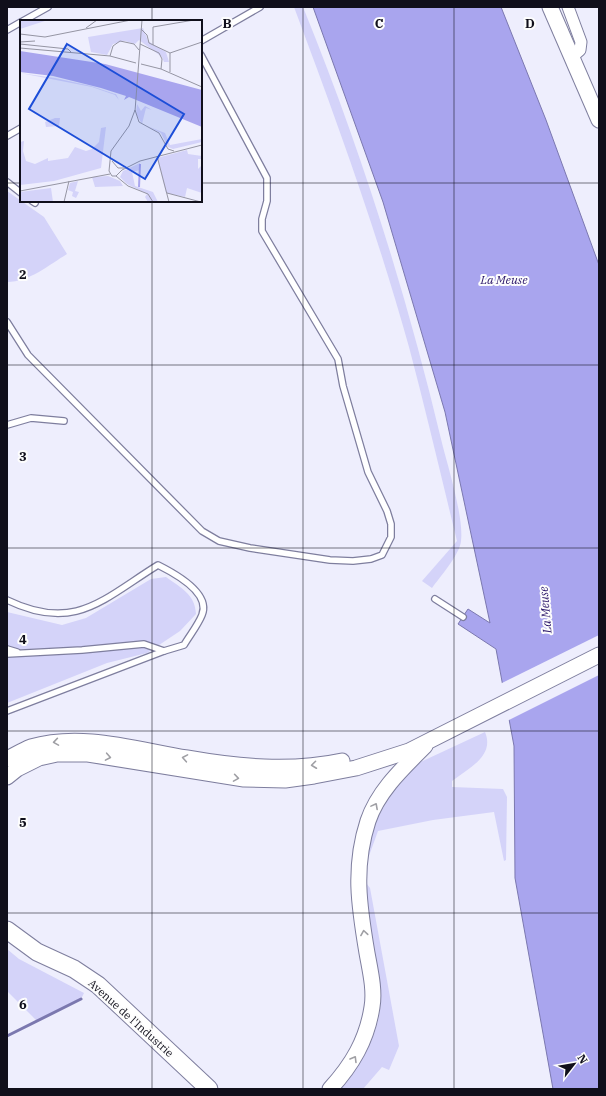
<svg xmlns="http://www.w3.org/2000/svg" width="606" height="1096" font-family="'IBM Plex Serif',serif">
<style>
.green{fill:#d4d3f9}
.water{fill:#a9a5ee;stroke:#7b78af}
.pier{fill:#eeeefd}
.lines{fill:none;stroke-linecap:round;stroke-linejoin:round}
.stream{stroke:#7b78af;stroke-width:3}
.lane-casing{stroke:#7e7e9e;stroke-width:8}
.street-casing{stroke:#7e7e9e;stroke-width:13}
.secondary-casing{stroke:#7e7e9e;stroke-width:17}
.primary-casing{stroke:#7e7e9e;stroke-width:19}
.lane{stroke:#fff;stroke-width:5.5}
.street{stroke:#fff;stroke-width:11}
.secondary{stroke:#fff;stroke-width:15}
.primary{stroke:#fff;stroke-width:17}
.oneway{stroke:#9f9fa4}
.grid{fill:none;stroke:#100f1b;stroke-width:1;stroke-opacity:0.55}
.labels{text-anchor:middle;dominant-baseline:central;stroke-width:4;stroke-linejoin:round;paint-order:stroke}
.street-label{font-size:11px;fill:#100f1b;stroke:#fdfdfd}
.water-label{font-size:12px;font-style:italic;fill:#2c186a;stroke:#fdfdfd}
.inset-river{fill:none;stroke:#a9a5ee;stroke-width:2}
.inset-road{fill:none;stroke:#9595a3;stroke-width:1}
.view{fill:#1d4ed8;fill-opacity:0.15;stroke:#1d4ed8;stroke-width:2}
.inset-edge{fill:none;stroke:#100f1b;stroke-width:2}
.grid-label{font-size:13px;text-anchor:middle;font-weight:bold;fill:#100f1b;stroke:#fdfdfd;stroke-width:4;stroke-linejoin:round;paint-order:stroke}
</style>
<rect width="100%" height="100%" fill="#eeeefd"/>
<g class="green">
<path d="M294,7H303C360,147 406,292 441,439C447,464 464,516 461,541C460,554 440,577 432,588L422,581L457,541C441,476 426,411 409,347C377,232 336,119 294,7Z"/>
<path d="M7,191L44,217L67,254C49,265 29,282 7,282Z"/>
<path d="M166,577C181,588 195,594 196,614L180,631L147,653L107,663L7,703V612L62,625L86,618L151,579Z"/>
<path d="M485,732C495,756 469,768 452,781V787L503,789L507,797L506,860L504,861L494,812L433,820L378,831L366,864V851L374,825L394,788L412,766Z"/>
<path d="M366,883L370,888L399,1046L389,1070L382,1067L363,1089H339C365,1061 385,1024 380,984C377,956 368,926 363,898Z"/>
<polygon points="7,949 19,959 84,993 81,999 37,1021 7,991"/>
</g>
<polygon class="water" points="313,7 501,7 546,120 599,265 599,1089 553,1089 515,878 514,746 496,649 458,624 468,609 490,623 445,412 383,202"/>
<polygon class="pier" points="599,635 599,675 507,721 500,684"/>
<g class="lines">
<polyline class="stream" points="7,1036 81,999"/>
<g class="lane-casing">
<g id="lane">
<polyline points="23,21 48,7"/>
<polyline points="7,30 21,22"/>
<polyline points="201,41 260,7"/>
<polyline points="7,136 21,128"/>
<polyline points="7,182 21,193"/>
<polyline points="32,201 35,203"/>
<polyline points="7,322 28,355 202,531 219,541 250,548 330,560 353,561 371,559 382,555 391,537 391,524 387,511 368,472 343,386 338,359 262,231 262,219 267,201 267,178 201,55"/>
<polyline points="7,425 31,418 64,421"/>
<polyline points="435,599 463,617"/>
<path d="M7,600C75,633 103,599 158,565C174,573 211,593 202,615C198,625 190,635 184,645L164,651"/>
<polyline points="7,649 17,652"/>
<polyline points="7,654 82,650 144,644 164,651 7,711"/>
</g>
</g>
<g class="street-casing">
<polyline id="street" points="568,7 581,42 580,50 572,57"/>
</g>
<g class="secondary-casing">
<g id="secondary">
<polyline points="550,7 599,120"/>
<path d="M7,759C15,755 23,750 31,747C82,732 137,750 187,758C238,767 291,772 342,761"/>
<polyline points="7,777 17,769 39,758 57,754 88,754 244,779 285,780 314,776 356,768 409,751 599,655"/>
<path d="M330,1089C352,1065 367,1040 372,1007C375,990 370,970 367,953C359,906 353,867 368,821C378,791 403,768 425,746"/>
</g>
</g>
<g class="primary-casing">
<polyline id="primary" points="7,930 37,952 74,969 98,985 209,1089"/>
</g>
<use href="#lane" class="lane"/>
<use href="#street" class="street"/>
<use href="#secondary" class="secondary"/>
<use href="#primary" class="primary"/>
</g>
<defs><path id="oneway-chevron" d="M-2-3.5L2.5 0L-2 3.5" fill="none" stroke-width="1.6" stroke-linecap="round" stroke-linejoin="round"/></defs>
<g class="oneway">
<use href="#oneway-chevron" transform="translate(56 742) rotate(171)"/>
<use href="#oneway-chevron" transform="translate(108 757) rotate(10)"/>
<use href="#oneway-chevron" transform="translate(185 758) rotate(-170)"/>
<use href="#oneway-chevron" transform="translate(314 765) rotate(173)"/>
<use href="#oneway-chevron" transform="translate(236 778) rotate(9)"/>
<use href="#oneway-chevron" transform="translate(375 806) rotate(-62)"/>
<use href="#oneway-chevron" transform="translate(364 933) rotate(-99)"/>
<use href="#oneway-chevron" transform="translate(354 1059) rotate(-59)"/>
</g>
<path class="grid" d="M152,7V21M303,7V1089M454,7V1089M7,183H21M201,183H599M152,201V1089M7,365H599M7,548H599M7,731H599M7,913H599"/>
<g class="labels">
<g class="street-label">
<text transform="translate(131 1018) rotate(42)">Avenue de l'Industrie</text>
</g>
<g class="water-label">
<text x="504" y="279">La Meuse</text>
<text transform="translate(545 610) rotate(-95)">La Meuse</text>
</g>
</g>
<g transform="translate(20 20)">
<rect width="182" height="182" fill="#eeeefd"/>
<path d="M0,0H28L0,9ZM123,8L128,21L146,32L149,42H144L142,37L119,20L115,24L105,21L93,24L87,35L71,32L68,17ZM0,53L35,58L71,66L95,74H96L99,80L95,75L72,67ZM117,84L121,91L125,86L132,90L126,88L122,104L116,94ZM35,98H40L39,106L26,107L25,102ZM127,106L145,113L150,125L182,119V122L153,129L148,127L141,113ZM86,107L81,148L34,161L0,165V122L4,121L3,131L6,141L15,144L28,138V141L48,138L55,127L66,131L72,129L79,122L81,108ZM167,130L168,134L182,136V139H178V149L182,145V173L167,168L165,177L146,173L137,138ZM120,143V150L112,152L115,166L133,172L138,182H128L125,177L127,174L107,164L100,157L103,151ZM88,156L100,161L103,166L75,167L72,157ZM58,161L55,171L59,172L56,178L52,176L53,172L48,170L50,163ZM31,168L33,182H0V172Z" fill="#d4d3f9"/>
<path d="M0,31L85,44L182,70V107L109,77L104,80L106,76L81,68L33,56L0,52Z" fill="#a9a5ee"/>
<path class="inset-river" d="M119,167L120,144"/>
<path class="inset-road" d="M66,8L77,0M121,9L127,15L129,23L150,33M0,14L25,17L111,0M0,22L15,21M0,24L48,29L51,32M120,24L139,33L142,39L141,49L121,44M133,25V7L174,0M0,28L90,36L116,43M150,33L182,22M150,33V52M90,36L93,26L100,21L114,24L119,30M141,49L182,67M115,90L109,106L91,131L89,151L92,156H96L102,150L120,141L182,125M115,90L119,102L139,113L148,129L154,131M115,91L122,0M137,136L149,182M92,141L98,148H104M96,156L108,166L128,174L133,182M0,171L90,154M147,173L181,182M44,182L49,161"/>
<path class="view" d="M47,24L164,94L125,159L9,89Z"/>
<rect width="182" height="182" class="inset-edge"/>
</g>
<g class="grid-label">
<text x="227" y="28">B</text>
<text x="379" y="28">C</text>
<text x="530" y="28">D</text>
<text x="23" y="279">2</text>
<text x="23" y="461">3</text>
<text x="23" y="644">4</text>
<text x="23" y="827">5</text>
<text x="23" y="1009">6</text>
</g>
<rect width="606" height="1096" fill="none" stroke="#100f1b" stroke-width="16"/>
<g transform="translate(574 1064) rotate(59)" stroke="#fdfdfd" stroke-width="3" paint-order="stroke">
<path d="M0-3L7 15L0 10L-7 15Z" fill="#100f1b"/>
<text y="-6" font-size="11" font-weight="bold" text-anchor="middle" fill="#100f1b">N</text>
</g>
</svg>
